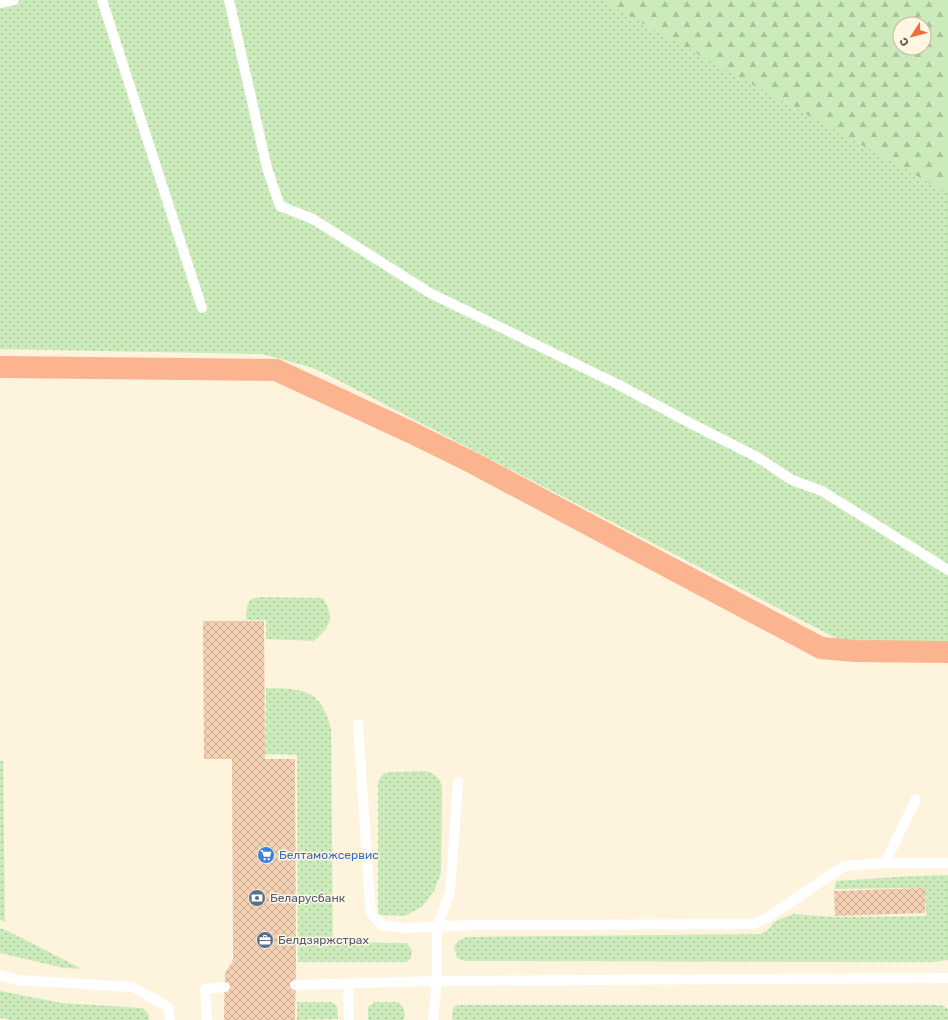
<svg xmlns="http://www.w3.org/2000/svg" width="948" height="1020" font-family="Rubik,sans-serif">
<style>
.green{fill:url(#green-dots);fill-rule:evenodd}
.forest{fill:url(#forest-firs);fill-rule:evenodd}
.building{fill:url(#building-cross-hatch)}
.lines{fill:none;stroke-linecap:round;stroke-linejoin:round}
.lane{stroke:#fff;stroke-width:10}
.highway{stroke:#fcb38f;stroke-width:22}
.labels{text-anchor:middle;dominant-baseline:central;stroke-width:3;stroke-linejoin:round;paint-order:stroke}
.shop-label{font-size:12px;fill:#366cbe;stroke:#fff6e4;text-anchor:start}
.service-label{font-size:12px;fill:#4e5e75;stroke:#fff6e4;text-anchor:start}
</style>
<defs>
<pattern id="green-dots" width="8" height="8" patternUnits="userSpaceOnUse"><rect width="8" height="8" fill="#ccebbb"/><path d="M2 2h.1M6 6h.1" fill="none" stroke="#aac19a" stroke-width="1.8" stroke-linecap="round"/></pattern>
<pattern id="forest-firs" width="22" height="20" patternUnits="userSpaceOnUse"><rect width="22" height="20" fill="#ccebbb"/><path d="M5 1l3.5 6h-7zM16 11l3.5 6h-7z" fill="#aac19a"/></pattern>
<pattern id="building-cross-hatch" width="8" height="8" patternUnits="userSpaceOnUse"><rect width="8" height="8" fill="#f4d1b3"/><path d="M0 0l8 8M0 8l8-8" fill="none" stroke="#caac93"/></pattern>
</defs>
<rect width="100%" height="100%" fill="#fef3dd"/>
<g class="green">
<path d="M0,0H948V644L843,640L830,635L326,374L310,367L262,354L0,349ZM900,24H924V48H900Z"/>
<path d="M258,597L323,598C335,618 331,626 314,641L266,639V620H246L247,606L250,600Z"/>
<path d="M266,688C303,689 321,688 331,729L333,942L407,943L412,950L411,958L407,962H298L297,755L265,754Z"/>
<polygon points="0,761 3,761 5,922 0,920"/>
<path d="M427,771C436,775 440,778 442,787L441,873L434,891L423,906L405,916L378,915V781L384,773L389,772Z"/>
<polygon points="948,875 948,960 934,962 465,961 457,958 454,946 459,940 467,937 760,934 768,930 774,922 793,914 835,917 926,916 925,888 834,889 836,881 912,876"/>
<polygon points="0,928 8,931 82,969 64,968 0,953"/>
<polygon points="0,991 62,1003 143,1008 149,1015 149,1020 11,1020 0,1018"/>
<polygon points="297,1002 331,1002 337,1006 338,1019 297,1020"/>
<polygon points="374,1002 399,1002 404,1009 405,1017 403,1020 369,1020 368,1019 368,1007"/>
<polygon points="457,1005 941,1005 948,1009 948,1020 454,1020 452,1018 453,1008"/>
</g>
<path class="forest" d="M600,0H948V193ZM900,24H924V48H900Z"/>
<g class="building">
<polygon points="203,621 264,621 265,759 295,759 296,959 295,1020 224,1020 225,973 233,960 232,759 204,759"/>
<polygon points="925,888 925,913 835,916 834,891"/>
</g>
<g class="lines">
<g class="lane">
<polyline points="102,0 202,308"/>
<polyline points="229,0 267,168 280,206 313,219 430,293 619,385 690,423 757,457 792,480 822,491 948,570"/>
<polyline points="0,3 14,0"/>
<polyline points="358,724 369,891 371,913 382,925 404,928 474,925 753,924 767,918 844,866 885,863 916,799"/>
<polyline points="885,863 948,863"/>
<polyline points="0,975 17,980 133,987 168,1007 170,1020"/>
<polyline points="348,984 349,1020"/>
<polyline points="295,985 437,981 948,978"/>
<polyline points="207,1020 205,989 225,987"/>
<polyline points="433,1020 437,981 437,927 450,892 458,782"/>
</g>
<polyline class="highway" points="0,367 276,370 410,432 473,463 821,648 855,651 948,652"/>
</g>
<defs>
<g id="supermarket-disc" transform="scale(0.9)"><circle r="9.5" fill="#3f7fe0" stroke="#fff6e4"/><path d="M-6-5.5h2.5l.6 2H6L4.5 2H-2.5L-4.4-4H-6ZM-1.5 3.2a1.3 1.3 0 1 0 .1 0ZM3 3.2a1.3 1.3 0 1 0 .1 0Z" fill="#fff"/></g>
<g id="bank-disc" transform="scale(0.9)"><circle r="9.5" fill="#5c6f8a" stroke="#fff6e4"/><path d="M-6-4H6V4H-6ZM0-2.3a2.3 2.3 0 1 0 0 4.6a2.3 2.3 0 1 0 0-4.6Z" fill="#fff"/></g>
<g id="office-disc" transform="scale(0.9)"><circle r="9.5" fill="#5c6f8a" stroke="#fff6e4"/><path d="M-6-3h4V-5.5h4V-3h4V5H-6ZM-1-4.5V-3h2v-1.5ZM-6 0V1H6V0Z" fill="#fff"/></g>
</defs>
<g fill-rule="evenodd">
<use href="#supermarket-disc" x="266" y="855"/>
<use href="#bank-disc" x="257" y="898"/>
<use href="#office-disc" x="265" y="940"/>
</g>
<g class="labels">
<g class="shop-label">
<text x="279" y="855">Белтаможсервис</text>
</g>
<g class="service-label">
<text x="270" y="898">Беларусбанк</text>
<text x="278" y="940">Белдзяржстрах</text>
</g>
</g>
<g transform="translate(912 36) rotate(234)"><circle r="19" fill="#fff6e4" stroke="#c7b7a4"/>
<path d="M0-3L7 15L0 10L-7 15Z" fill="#f06e39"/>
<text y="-6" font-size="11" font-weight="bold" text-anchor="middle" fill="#745844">С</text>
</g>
</svg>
